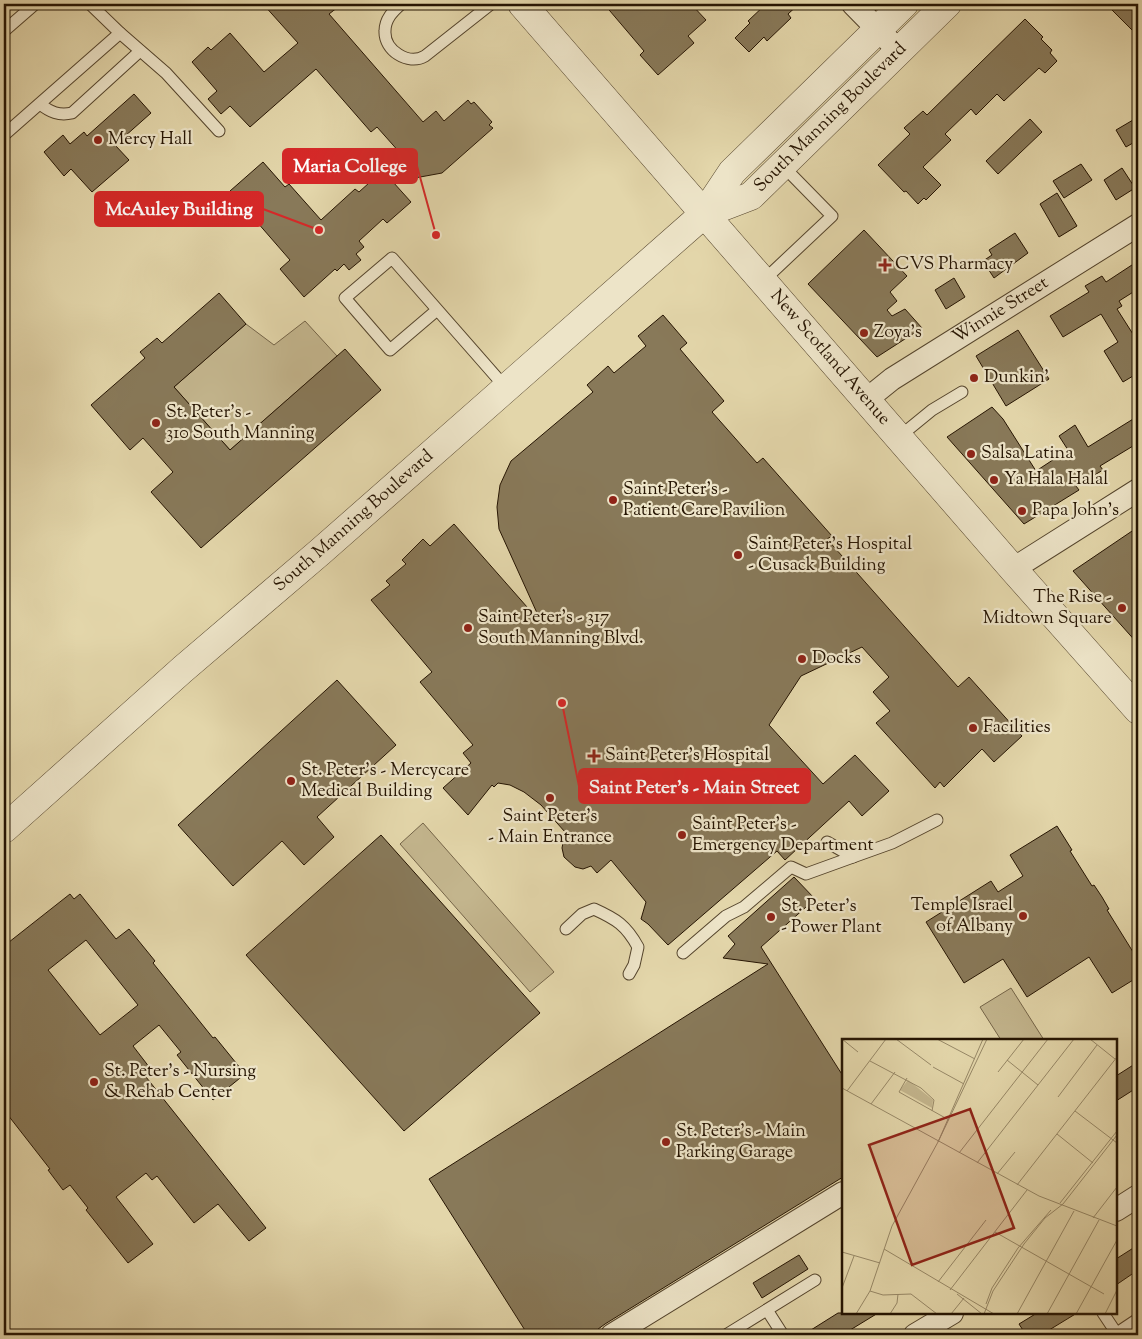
<svg xmlns="http://www.w3.org/2000/svg" width="1142" height="1339" font-family="'Sorts Mill Goudy',serif">
<style>
.green{fill:#c3b58d;stroke:#746448}
.building{fill:#887959;stroke:#251402;fill-rule:evenodd}
.lines{fill:none;stroke-linecap:round;stroke-linejoin:round}
.service-casing{stroke:#54442c;stroke-width:13}
.minor-casing{stroke:#54442c;stroke-width:24}
.tertiary-casing{stroke:#54442c;stroke-width:29}
.service{stroke:#ede4c8;stroke-width:11}
.minor{stroke:#ede4c8;stroke-width:22}
.tertiary{stroke:#ede4c8;stroke-width:28}
.poi-dot{fill:#8f2418;stroke:#ede4c8;stroke-width:2}
.labels{text-anchor:middle;dominant-baseline:central;stroke-width:4.5;stroke-linejoin:round;paint-order:stroke}
.street-label{font-size:18px;fill:#251402;stroke:#ede4c8}
.poi-label{font-size:18px;fill:#251402;stroke:#ede4c8;text-anchor:start}
.inset-road{fill:none;stroke:#978867;stroke-width:1}
.view{fill:#8f2418;fill-opacity:0.15;stroke:#8f2418;stroke-width:2.5}
.inset-edge{fill:none;stroke:#251402;stroke-width:2.5}
.leader{fill:none;stroke:#d62828;stroke-width:2}
.callout-dot{fill:#d62828;stroke:#ede4c8;stroke-width:2}
.callout{fill:#d62828;stroke:#d62828;stroke-width:2}
.callout-label{font-size:19px;text-anchor:middle;font-weight:bold;fill:#fff}
</style>
<rect width="100%" height="100%" fill="#e3d6aa"/>
<filter id="stains"><feTurbulence type="fractalNoise" baseFrequency=".004" numOctaves="4"/><feColorMatrix values="0 0 0 0 .2 0 0 0 0 .09 0 0 0 0 .02 0 0 0 .5 -.17"/></filter>
<radialGradient id="worn" r=".72"><stop offset=".6" stop-color="#630" stop-opacity="0"/><stop offset="1" stop-color="#630" stop-opacity=".3"/></radialGradient>
<g class="green">
<polygon points="305,321 337,356 230,450 174,387 246,324 274,345"/>
<polygon points="423,823 554,972 530,992 400,844"/>
<polygon points="1011,988 1044,1040 1001,1040 980,1007"/>
</g>
<g class="building">
<polygon points="263,4 342,4 329,14 423,122 436,111 444,121 468,100 471,104 474,102 492,122 489,125 493,128 442,173 393,182 411,202 387,223 383,219 359,241 364,247 356,254 361,260 349,270 344,264 337,271 335,269 304,297 280,269 290,260 230,191 263,162 285,187 289,184 321,220 355,189 359,192 401,154 377,127 371,132 316,69 250,127 230,106 221,114 208,99 217,91 192,62 208,47 211,50 230,33 264,72 298,43"/>
<polygon points="604,4 691,4 706,20 688,36 694,43 658,75 640,55 644,51"/>
<polygon points="766,4 799,4 788,14 791,18 767,41 764,37 749,52 735,38 750,23 748,21"/>
<polygon points="1106,4 1132,4 1138,10 1138,36"/>
<polygon points="1025,19 1043,37 1041,39 1052,50 1050,53 1057,61 1045,73 1039,68 1004,101 997,94 976,115 971,109 945,134 951,140 923,167 941,185 926,200 924,198 918,204 906,191 904,192 878,165 910,134 904,128 923,111 927,115"/>
<polygon points="134,94 151,113 115,145 129,160 92,192 71,169 64,176 44,152 63,135 70,144 84,132 87,136"/>
<polygon points="1030,119 1042,132 998,174 986,161"/>
<polygon points="1133,120 1138,129 1138,140 1126,147 1116,130"/>
<polygon points="1081,164 1092,180 1064,198 1053,181"/>
<polygon points="1122,168 1135,188 1116,200 1104,180"/>
<polygon points="1057,193 1077,226 1059,237 1040,204"/>
<polygon points="864,230 907,276 890,292 897,301 887,310 892,316 905,309 922,328 877,357 808,284"/>
<polygon points="1015,233 1028,253 994,278 983,261 992,255 989,250"/>
<polygon points="1138,261 1138,289 1119,301 1122,306 1117,309 1138,342 1138,373 1123,382 1104,351 1118,342 1101,314 1063,337 1050,316 1089,292 1085,286 1102,276 1106,282"/>
<polygon points="954,278 965,297 946,309 935,290"/>
<polygon points="219,293 246,324 174,387 230,450 345,349 381,390 201,548 151,492 173,472 143,438 130,450 91,405 145,358 140,352 157,338 162,343"/>
<polygon points="663,315 687,343 680,349 724,401 712,412 757,463 763,458 832,536 827,539 958,687 969,677 1022,736 994,762 982,749 944,787 940,782 935,788 876,723 890,711 873,692 889,677 862,647 801,676 769,725 823,784 855,755 889,791 862,816 849,801 785,860 777,851 668,945 648,924 641,919 646,902 611,860 597,873 591,866 583,869 575,867 564,857 562,848 565,832 541,805 524,792 510,785 498,783 494,787 492,785 468,815 443,788 471,763 463,753 473,745 420,682 432,672 371,600 390,585 386,581 406,564 402,560 423,539 430,546 454,524 542,624 499,529 497,507 500,485 511,461 593,392 587,385 608,366 614,373 646,346 638,336"/>
<polygon points="1018,330 1049,379 1006,406 976,356"/>
<polygon points="992,407 1003,419 1036,471 1068,450 1059,436 1075,425 1088,447 1138,416 1138,443 1100,466 1103,470 1076,486 1079,490 1024,524 947,437"/>
<polygon points="1138,527 1138,644 1073,571"/>
<polygon points="337,680 396,745 317,817 334,837 304,865 282,841 233,886 178,825"/>
<polygon points="1057,826 1072,850 1070,851 1092,886 1094,885 1102,897 1109,909 1107,910 1138,960 1138,977 1112,993 1089,957 1027,997 1003,959 964,983 926,922 991,881 998,892 1023,876 1010,855"/>
<polygon points="381,835 540,1013 404,1131 246,955"/>
<polygon points="794,877 815,899 761,947 843,1076 843,1177 605,1324 590,1335 528,1335 429,1179 768,964 723,958 735,944 728,936"/>
<path d="M70,894L74,899L80,894L116,939L129,929L155,961L153,963L213,1038L215,1037L245,1074L213,1100L177,1055L181,1052L159,1025L133,1046L153,1072L146,1077L266,1228L249,1241L218,1204L194,1223L157,1176L152,1180L146,1173L116,1197L153,1244L128,1263L86,1210L88,1208L70,1185L63,1190L48,1170L50,1169L4,1110V946ZM86,940L138,1005L100,1035L48,970Z"/>
<polygon points="1138,1062 1138,1087 1116,1101 1116,1076"/>
<polygon points="1138,1245 1138,1270 1116,1285 1116,1259"/>
<polygon points="799,1255 808,1269 762,1298 753,1283"/>
<polygon points="838,1313 878,1313 842,1335 803,1335"/>
<polygon points="1037,1313 1077,1313 1041,1335 1026,1335 1019,1324"/>
</g>
<g class="lines">
<g class="service-casing">
<g id="service">
<path d="M401,4C393,11 385,19 385,31C384,50 408,66 425,56L491,4"/>
<polyline points="4,31 35,4"/>
<polyline points="120,33 166,73 219,131"/>
<path d="M40,104C50,112 59,116 72,113L140,51"/>
<polyline points="4,135 120,33 90,4"/>
<polyline points="763,281 832,216 783,166"/>
<polyline points="437,310 390,350 345,298 392,258 506,388"/>
<polyline points="899,437 932,410 962,392"/>
<polyline points="827,842 853,857 892,843 937,820"/>
<path d="M566,929L582,914L594,909C616,919 626,925 638,947L634,965L629,974"/>
<polyline points="683,953 726,916 744,907 791,867 806,874 853,857"/>
<polyline points="767,1310 783,1335"/>
<polyline points="1103,1313 1117,1334"/>
<polyline points="726,1335 815,1280"/>
<polyline points="1114,1335 1138,1319"/>
</g>
</g>
<g class="minor-casing">
<g id="minor">
<polyline points="853,4 900,52"/>
<path id="s1" d="M866,400L892,379L1138,225"/>
<polyline points="1013,569 1138,490"/>
<polyline points="1116,1210 1138,1196"/>
<polyline points="612,1335 843,1193"/>
<polyline points="915,1335 952,1313"/>
</g>
</g>
<g class="tertiary-casing">
<g id="tertiary">
<path id="s2" d="M522,4L1013,569L1138,710"/>
<path id="s3" d="M704,214L751,196L947,4"/>
<path id="s4" d="M4,829L183,669L320,552L704,214L732,172L904,4"/>
</g>
</g>
<use href="#service" class="service"/>
<use href="#minor" class="minor"/>
<use href="#tertiary" class="tertiary"/>
</g>
<g class="poi-dot">
<circle cx="98" cy="140" r="5"/>
<path d="M882.5 257.5h5v5h5v5h-5v5h-5v-5h-5v-5h5z"/>
<circle cx="864" cy="333" r="5"/>
<circle cx="974" cy="378" r="5"/>
<circle cx="156" cy="423" r="5"/>
<circle cx="971" cy="454" r="5"/>
<circle cx="994" cy="480" r="5"/>
<circle cx="613" cy="500" r="5"/>
<circle cx="1022" cy="511" r="5"/>
<circle cx="738" cy="555" r="5"/>
<circle cx="1122" cy="608" r="5"/>
<circle cx="468" cy="628" r="5"/>
<circle cx="802" cy="659" r="5"/>
<circle cx="973" cy="728" r="5"/>
<path d="M591.5 748.5h5v5h5v5h-5v5h-5v-5h-5v-5h5z"/>
<circle cx="291" cy="781" r="5"/>
<circle cx="550" cy="798" r="5"/>
<circle cx="682" cy="835" r="5"/>
<circle cx="1023" cy="916" r="5"/>
<circle cx="771" cy="917" r="5"/>
<circle cx="94" cy="1082" r="5"/>
<circle cx="666" cy="1142" r="5"/>
</g>
<g class="labels">
<g class="street-label">
<text stroke="none"><textPath href="#s3" startOffset="162">South Manning Boulevard</textPath></text>
<text stroke="none"><textPath href="#s1" startOffset="162">Winnie Street</textPath></text>
<text stroke="none"><textPath href="#s2" startOffset="469">New Scotland Avenue</textPath></text>
<text stroke="none"><textPath href="#s4" startOffset="466">South Manning Boulevard</textPath></text>
</g>
<g class="poi-label">
<text x="108" y="140">Mercy Hall</text>
<text x="895" y="265">CVS Pharmacy</text>
<text x="874" y="333">Zoya’s</text>
<text x="984" y="378">Dunkin'</text>
<text x="166" y="413">St. Peter's -<tspan x="166" dy="21">310 South Manning</tspan></text>
<text x="981" y="454">Salsa Latina</text>
<text x="1004" y="480">Ya Hala Halal</text>
<text x="623" y="490">Saint Peter's -<tspan x="623" dy="21">Patient Care Pavilion</tspan></text>
<text x="1032" y="511">Papa John's</text>
<text x="748" y="545">Saint Peter's Hospital<tspan x="748" dy="21">- Cusack Building</tspan></text>
<text x="1112" y="598" text-anchor="end">The Rise -<tspan x="1112" dy="21">Midtown Square</tspan></text>
<text x="478" y="618">Saint Peter's - 317<tspan x="478" dy="21">South Manning Blvd.</tspan></text>
<text x="812" y="659">Docks</text>
<text x="983" y="728">Facilities</text>
<text x="605" y="756">Saint Peter's Hospital</text>
<text x="301" y="771">St. Peter's - Mercycare<tspan x="301" dy="21">Medical Building</tspan></text>
<text x="550" y="817" text-anchor="middle">Saint Peter's<tspan x="550" dy="21">- Main Entrance</tspan></text>
<text x="692" y="825">Saint Peter's -<tspan x="692" dy="21">Emergency Department</tspan></text>
<text x="1013" y="906" text-anchor="end">Temple Israel<tspan x="1013" dy="21">of Albany</tspan></text>
<text x="781" y="907">St. Peter's<tspan x="781" dy="21">- Power Plant</tspan></text>
<text x="104" y="1072">St. Peter's - Nursing<tspan x="104" dy="21">&amp; Rehab Center</tspan></text>
<text x="676" y="1132">St. Peter's - Main<tspan x="676" dy="21">Parking Garage</tspan></text>
</g>
</g>
<g transform="translate(842 1039)">
<rect width="275" height="275" fill="#e3d6aa"/>
<path d="M66,41L91,61L90,69L58,51Z" fill="#c3b58d"/>
<path class="inset-road" d="M0,0L16,13M54,0L89,26M95,0L133,20M248,0L273,20M165,21L196,46M28,22L79,49L92,61L90,72M91,28L122,45M156,33L182,0M65,39L57,53L107,81M0,49L197,157L275,187M5,52L44,0M216,58L255,6M29,65L53,33M233,72L275,104M215,95L251,124M96,103L145,0M117,114L206,0M135,124L232,0M155,135L173,113M175,146L275,18M218,164L275,92M251,179L275,148M153,193L262,255M42,210L152,275M0,213L38,224M96,243L144,181M0,249L12,217M108,251L185,151M28,252L41,256L69,255L95,275M115,255L140,275M144,265L150,249L176,209L209,171M14,275L28,252L50,187L96,103L141,0M48,275L55,264L56,255M109,275L122,259M142,275L151,252L182,205L203,179L221,165L275,96M175,275L232,172M205,275L257,181M234,275L275,201M263,275L275,251"/>
<path class="view" d="M128,70L172,189L70,226L27,106Z"/>
<rect width="275" height="275" class="inset-edge"/>
</g>
<path class="leader" d="M436 235L417 166M319 230L263 209M562 703L579 786"/>
<g class="callout-dot">
<circle cx="436" cy="235" r="5"/>
<circle cx="319" cy="230" r="5"/>
<circle cx="562" cy="703" r="5"/>
</g>
<g class="callout">
<rect x="283" y="149" width="134" height="34" rx="5"/>
<rect x="95" y="192" width="168" height="34" rx="5"/>
<rect x="579" y="769" width="231" height="34" rx="5"/>
</g>
<g class="callout-label">
<text x="350" y="172">Maria College</text>
<text x="179" y="215">McAuley Building</text>
<text x="694" y="793">Saint Peter's - Main Street</text>
</g>
<rect width="1142" height="1339" fill="none" stroke="#e3d6aa" stroke-width="20"/>
<rect x="5" y="5" width="1132" height="1329" fill="none" stroke="#251402" stroke-width="2.5"/>
<rect x="10" y="10" width="1122" height="1319" fill="none" stroke="#251402"/>
<rect width="100%" height="100%" filter="url(#stains)"/>
<rect width="100%" height="100%" fill="url(#worn)"/>
</svg>
